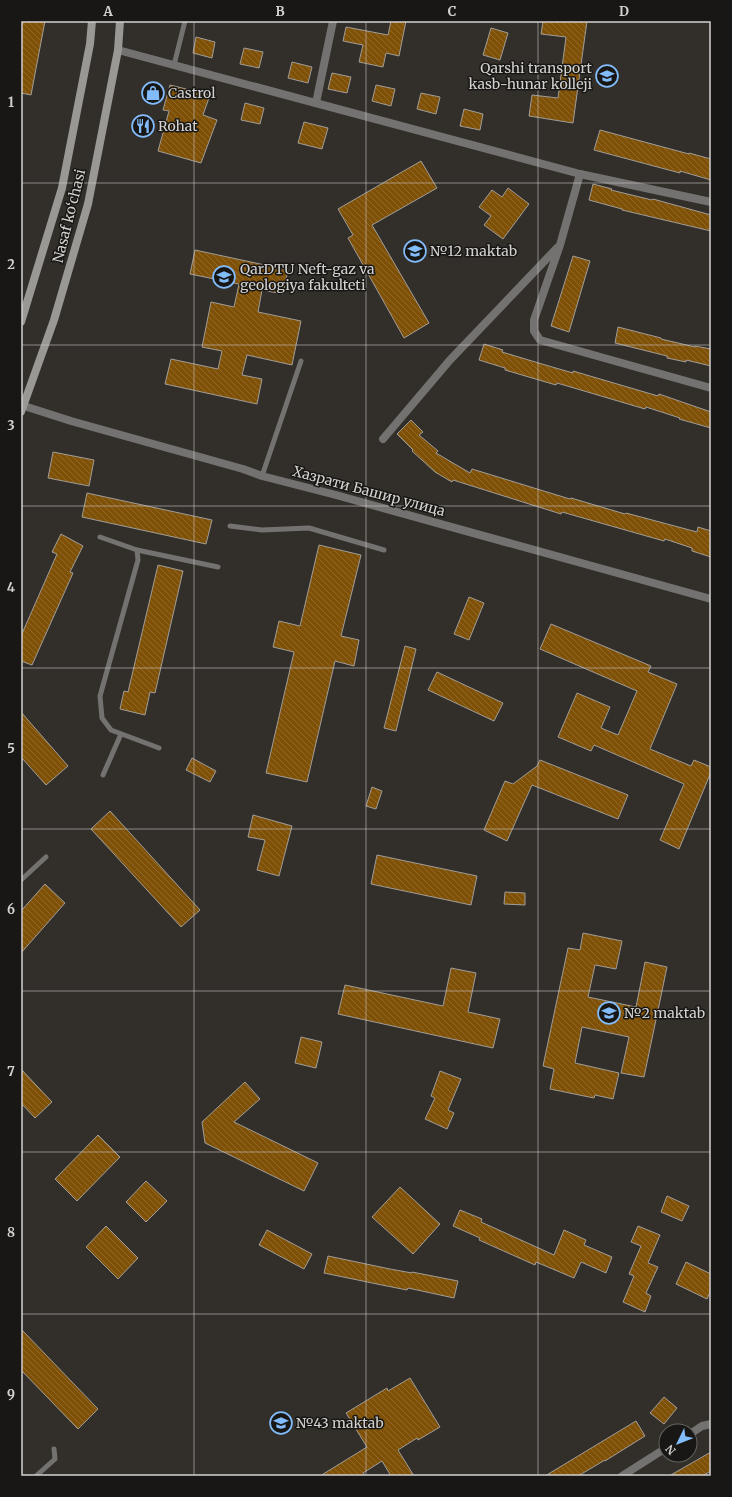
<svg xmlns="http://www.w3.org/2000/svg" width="732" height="1497" font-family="Merriweather,serif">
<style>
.building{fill:url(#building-back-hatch);stroke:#a19d98}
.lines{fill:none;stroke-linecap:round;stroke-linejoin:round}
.service{stroke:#747270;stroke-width:5}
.minor{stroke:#747270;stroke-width:8}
.tertiary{stroke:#747270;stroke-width:8}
.secondary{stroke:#9a9895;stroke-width:8}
.grid{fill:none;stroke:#d4d2cf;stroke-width:1;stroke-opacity:0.55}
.labels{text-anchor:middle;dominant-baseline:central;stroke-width:3;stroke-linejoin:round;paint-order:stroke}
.poi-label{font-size:14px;fill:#d4d2cf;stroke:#181715;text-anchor:start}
.street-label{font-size:14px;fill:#d4d2cf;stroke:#181715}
.neatline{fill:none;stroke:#d4d2cf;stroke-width:1.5}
.grid-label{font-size:13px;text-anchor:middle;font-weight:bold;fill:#d4d2cf}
</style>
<defs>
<pattern id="building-back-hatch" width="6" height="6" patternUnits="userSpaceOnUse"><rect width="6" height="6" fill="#7f5107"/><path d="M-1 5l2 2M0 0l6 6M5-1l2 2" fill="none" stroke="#90692a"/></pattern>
</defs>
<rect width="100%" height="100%" fill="#322f2b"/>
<g class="building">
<polygon points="21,21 45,21 31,95 21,93"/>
<polygon points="391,21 406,21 399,56 386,53 383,67 359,62 363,45 343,41 346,27 388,35"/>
<polygon points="543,21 587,21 573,123 529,116 532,95 558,98 566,37 541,34"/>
<polygon points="491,28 508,33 500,60 483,55"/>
<polygon points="196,37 215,42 212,58 193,53"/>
<polygon points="244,48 263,52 259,68 240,64"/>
<polygon points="292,62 312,67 308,83 288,78"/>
<polygon points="332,73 351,77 347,93 328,89"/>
<polygon points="170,85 210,95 203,115 217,120 201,163 158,151 169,111 163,110"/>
<polygon points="376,85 395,89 391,106 372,101"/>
<polygon points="421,93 440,97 436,114 417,109"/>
<polygon points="245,103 264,108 260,124 241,120"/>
<polygon points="464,109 483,114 480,130 460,126"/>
<polygon points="304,122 328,128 322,149 298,143"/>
<polygon points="600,130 689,154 689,153 711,159 711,180 680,171 680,173 594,150"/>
<polygon points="421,161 437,188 372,225 429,323 404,338 348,238 353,235 338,209"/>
<polygon points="593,184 612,189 611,190 652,200 653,199 711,215 711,231 622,210 622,209 589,200"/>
<polygon points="508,188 529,204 503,239 484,225 491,216 479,207 492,190 502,197"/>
<polygon points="195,250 288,270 283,294 262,290 258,312 301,321 292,365 247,355 242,375 262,379 257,404 165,384 171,359 218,369 222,351 202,347 211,302 234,307 239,284 190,274"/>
<polygon points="573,256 590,261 569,332 551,326"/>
<polygon points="618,327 661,338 661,339 695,347 695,346 711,349 711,366 686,360 686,362 667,358 667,356 615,343"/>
<polygon points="484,344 503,350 502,352 542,364 573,373 573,371 658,396 659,394 711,412 711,428 679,419 680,418 646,407 645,409 557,383 556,385 505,370 505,368 479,360"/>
<polygon points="411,420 423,432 419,435 438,451 436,453 470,473 472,469 547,492 570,499 571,498 625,514 626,513 697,532 698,527 711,531 711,557 692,551 692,548 665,539 664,541 562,512 561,514 453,480 452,482 435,472 412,451 413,450 397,434"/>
<polygon points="53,452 94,460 89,486 48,478"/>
<polygon points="87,493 212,520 206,544 82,517"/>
<polygon points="61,534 83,546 70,572 73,573 32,665 21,661 21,636 57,554 52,552"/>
<polygon points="319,545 361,555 341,636 359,640 354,666 335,661 307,782 266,773 294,652 273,647 279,621 300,626"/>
<polygon points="158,565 183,571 155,693 150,692 145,715 120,709 124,691 128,692"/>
<polygon points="469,597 484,603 469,640 454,634"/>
<polygon points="551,624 651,666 648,672 677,684 650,749 691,766 694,760 711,767 711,772 679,849 660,840 684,784 594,745 591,751 558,737 577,693 610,707 601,728 618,735 637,691 540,649"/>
<polygon points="405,646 416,649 396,731 384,728"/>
<polygon points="437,672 503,703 494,721 428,690"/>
<polygon points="21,712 68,766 46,785 21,757"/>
<polygon points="192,758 216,771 210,782 186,770"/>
<polygon points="540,760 628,795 618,819 532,785 507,841 484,830 505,781 513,784 537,766"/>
<polygon points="372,787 382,791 376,809 366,806"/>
<polygon points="110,811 200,910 181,927 91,829"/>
<polygon points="253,815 292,826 279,876 257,870 265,840 248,837"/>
<polygon points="377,855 477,876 471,905 371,884"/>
<polygon points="45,884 65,903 21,953 21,911"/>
<polygon points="505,892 525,893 525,905 504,904"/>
<polygon points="583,933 622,941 616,969 595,965 588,997 636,1007 645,962 667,967 644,1077 621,1073 629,1037 582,1027 575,1063 619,1073 613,1099 595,1095 594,1098 550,1089 554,1069 543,1066 568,948 580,950"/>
<polygon points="451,968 476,973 468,1012 500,1019 493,1048 338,1014 345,985 443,1006"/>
<polygon points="301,1037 322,1042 316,1068 295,1063"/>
<polygon points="21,1069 52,1102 35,1118 21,1103"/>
<polygon points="440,1071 461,1079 448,1110 454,1113 447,1129 425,1119 435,1098 431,1096"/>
<polygon points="245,1082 260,1099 234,1122 318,1163 304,1191 205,1143 202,1122"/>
<polygon points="98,1135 120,1157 77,1201 55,1179"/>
<polygon points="146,1181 167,1201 146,1222 126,1202"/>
<polygon points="400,1187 440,1224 413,1254 372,1217"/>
<polygon points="667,1196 689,1206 682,1221 661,1212"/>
<polygon points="460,1210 482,1219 481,1222 554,1255 564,1230 586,1240 584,1245 612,1257 606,1273 581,1262 574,1278 536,1262 535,1265 479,1240 480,1238 453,1226"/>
<polygon points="106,1226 138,1258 118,1279 86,1247"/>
<polygon points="638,1226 660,1235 648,1263 658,1267 646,1293 651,1296 645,1312 623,1302 634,1276 629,1274 641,1246 631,1242"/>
<polygon points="267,1230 312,1254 304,1269 259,1245"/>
<polygon points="328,1256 390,1269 412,1273 412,1272 458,1281 454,1298 408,1288 407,1290 377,1284 324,1273"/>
<polygon points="686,1262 711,1274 711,1290 707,1299 676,1284"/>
<polygon points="21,1329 98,1409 78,1429 21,1370"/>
<polygon points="410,1378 440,1427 418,1440 417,1438 398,1450 414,1476 391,1476 382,1461 363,1473 365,1476 320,1476 367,1447 346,1413 387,1388 388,1391"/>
<polygon points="664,1397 677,1408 664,1424 650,1413"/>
<polygon points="636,1421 645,1436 605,1461 605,1460 578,1476 545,1476"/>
<polygon points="711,1452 711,1471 702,1476 669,1476"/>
</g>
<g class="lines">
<g class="service">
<polyline points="174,65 185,21"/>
<polyline points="262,476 301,361"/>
<polyline points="230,526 262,530 309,528 384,550"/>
<polyline points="100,537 137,550 138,560 100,696 102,718 111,730 159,748"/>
<polyline points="137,550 218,567"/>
<polyline points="103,775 121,734"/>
<polyline points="21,880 46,857"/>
<polyline points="36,1476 55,1459 54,1449"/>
</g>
<g class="minor">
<polyline points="118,50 580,174 711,202"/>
<polyline points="316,103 333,21"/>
<polyline points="580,174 560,245 534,320 534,331 540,340 711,388"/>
<polyline points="383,439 450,360 557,248"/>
<polyline points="690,1434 702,1426 711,1424"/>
<polyline points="622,1476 666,1448"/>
</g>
<polyline class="tertiary" points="21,405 71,421 243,469 262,476 336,495 711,599"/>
<g class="secondary">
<polyline points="21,322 62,188 90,44 92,21"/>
<polyline points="21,412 54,320 88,204 118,50 120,21"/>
</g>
</g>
<path class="grid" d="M194,21V1476M366,21V1476M538,21V1476M21,183H711M21,345H711M21,506H711M21,668H711M21,829H711M21,991H711M21,1152H711M21,1314H711"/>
<defs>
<g id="university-ring" transform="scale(1.15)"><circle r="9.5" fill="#181715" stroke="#82bcfa" stroke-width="1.5"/><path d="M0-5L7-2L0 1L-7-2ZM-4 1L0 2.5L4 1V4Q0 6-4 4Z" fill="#82bcfa"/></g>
<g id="shop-ring" transform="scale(1.15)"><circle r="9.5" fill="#181715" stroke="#82bcfa" stroke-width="1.5"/><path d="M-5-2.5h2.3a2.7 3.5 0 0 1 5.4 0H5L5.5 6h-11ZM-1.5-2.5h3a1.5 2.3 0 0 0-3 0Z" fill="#82bcfa"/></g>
<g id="restaurant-ring" transform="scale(1.15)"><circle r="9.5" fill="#181715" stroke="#82bcfa" stroke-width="1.5"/><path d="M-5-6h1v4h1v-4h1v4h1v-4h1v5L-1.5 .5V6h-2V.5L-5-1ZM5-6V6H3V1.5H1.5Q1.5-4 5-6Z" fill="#82bcfa"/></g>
<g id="school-ring" transform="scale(1.15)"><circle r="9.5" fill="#181715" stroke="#82bcfa" stroke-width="1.5"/><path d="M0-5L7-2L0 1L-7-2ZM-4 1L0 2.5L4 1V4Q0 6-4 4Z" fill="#82bcfa"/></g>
</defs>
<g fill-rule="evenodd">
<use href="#university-ring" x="607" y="76"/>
<use href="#shop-ring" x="153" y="93"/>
<use href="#restaurant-ring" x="143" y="126"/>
<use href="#school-ring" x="415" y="251"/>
<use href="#university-ring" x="224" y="277"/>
<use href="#school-ring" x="609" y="1013"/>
<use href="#school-ring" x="281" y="1423"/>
</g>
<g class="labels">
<g class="poi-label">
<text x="592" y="68" text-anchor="end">Qarshi transport<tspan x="592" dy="16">kasb-hunar kolleji</tspan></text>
<text x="168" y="93">Castrol</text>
<text x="158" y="126">Rohat</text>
<text x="430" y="251">№12 maktab</text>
<text x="240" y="269">QarDTU Neft-gaz va<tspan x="240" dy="16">geologiya fakulteti</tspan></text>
<text x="624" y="1013">№2 maktab</text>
<text x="296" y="1423">№43 maktab</text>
</g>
<g class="street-label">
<text transform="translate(69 216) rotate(-76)">Nasaf ko‘chasi</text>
<text transform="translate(369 491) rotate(15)">Хазрати Башир улица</text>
</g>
</g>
<rect width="732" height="1497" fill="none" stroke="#181715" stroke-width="44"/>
<g transform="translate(678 1443) rotate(227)"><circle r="19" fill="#181715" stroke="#63625f"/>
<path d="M0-3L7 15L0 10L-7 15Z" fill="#82bcfa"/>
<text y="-6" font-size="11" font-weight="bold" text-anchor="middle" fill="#d4d2cf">N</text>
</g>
<rect x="22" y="22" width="688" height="1453" class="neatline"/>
<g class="grid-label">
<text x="108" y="16">A</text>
<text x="280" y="16">B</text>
<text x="452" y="16">C</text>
<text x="624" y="16">D</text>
<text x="11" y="107">1</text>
<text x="11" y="269">2</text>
<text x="11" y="430">3</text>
<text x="11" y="592">4</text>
<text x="11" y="753">5</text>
<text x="11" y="914">6</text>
<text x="11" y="1076">7</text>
<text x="11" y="1237">8</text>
<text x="11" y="1399">9</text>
</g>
</svg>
